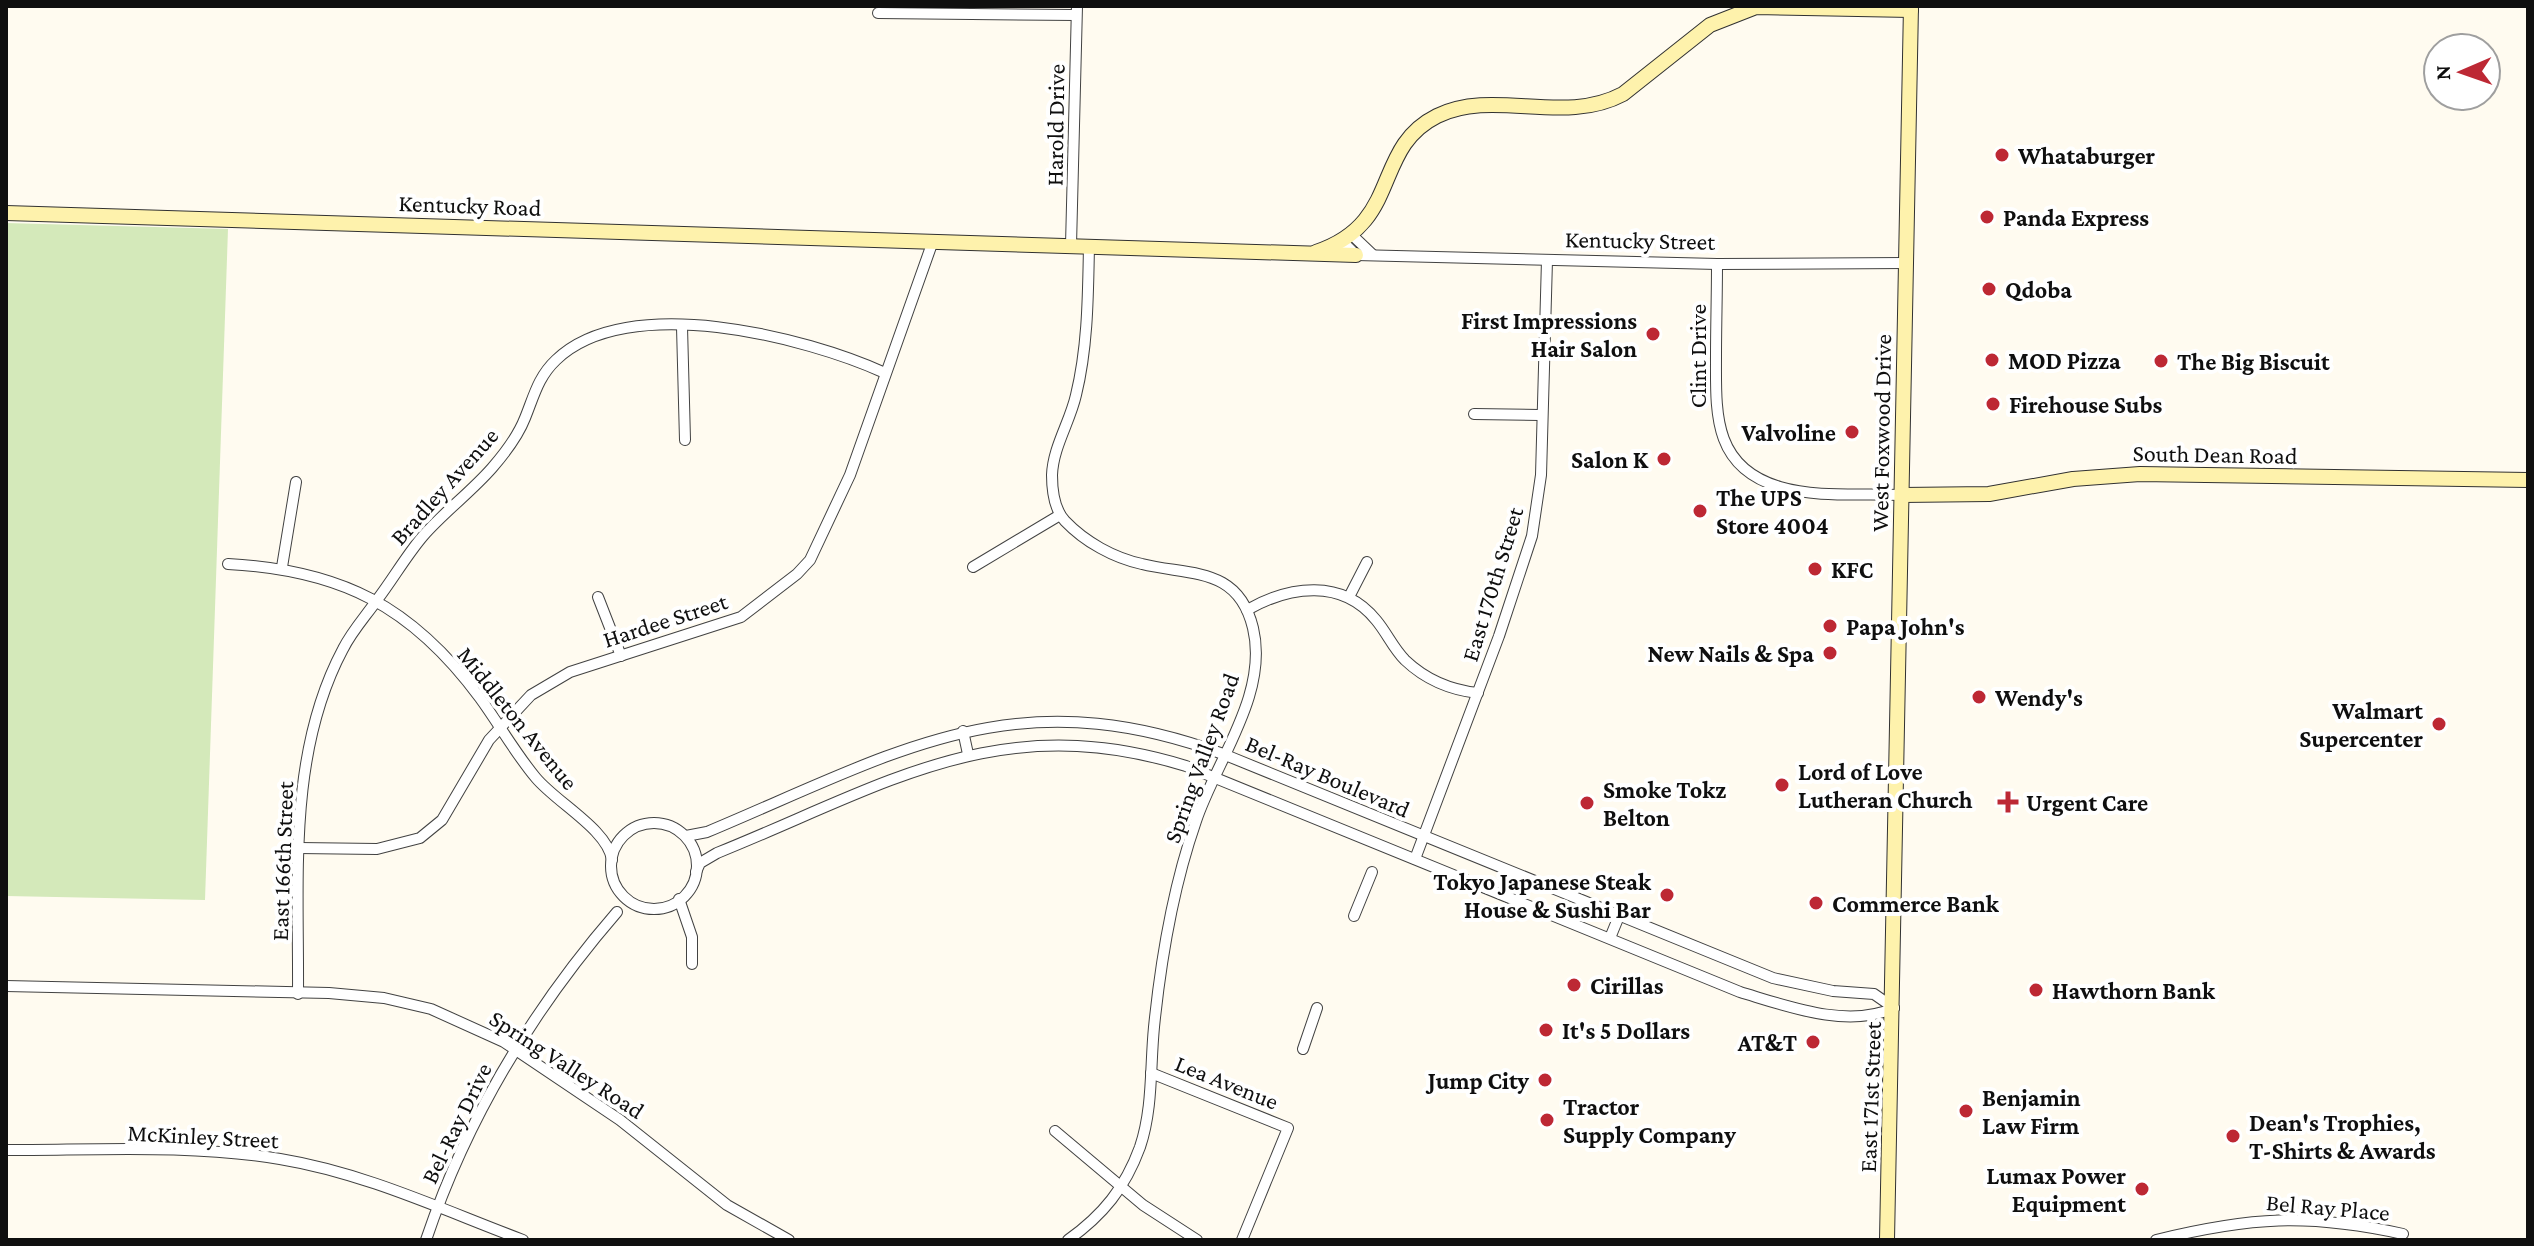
<svg xmlns="http://www.w3.org/2000/svg" width="2534" height="1246" font-family="'Crimson Pro',serif">
<style>
.green{fill:#d4e9ba}
.lines{fill:none;stroke-linecap:round;stroke-linejoin:round}
.street-casing{stroke:#424242;stroke-width:12}
.secondary-casing{stroke:#313131;stroke-width:16}
.street{stroke:#fff;stroke-width:10}
.secondary{stroke:#fef2ac;stroke-width:14}
.poi-dot{fill:#bd2834;stroke:#fff;stroke-width:3}
.labels{text-anchor:middle;dominant-baseline:central;stroke-width:8;stroke-linejoin:round;paint-order:stroke}
.street-label{font-size:24px;fill:#0f0f0f;stroke:#fff}
.poi-label{font-size:24px;font-weight:bold;fill:#0f0f0f;stroke:#fff;text-anchor:start}
</style>
<rect width="100%" height="100%" fill="#fffbf0"/>
<polygon class="green" points="6,223 228,229 205,900 6,896"/>
<g class="lines">
<g class="street-casing">
<g id="street">
<polyline points="878,13 1076,15"/>
<polyline points="1351,234 1372,254"/>
<polyline points="1341,240 1356,255 1717,264 1905,263"/>
<polyline points="1071,245 1077,6"/>
<path d="M1717,264C1717,295 1716,326 1716,356C1716,412 1712,467 1780,487C1817,498 1863,493 1902,495"/>
<polyline points="682,327 685,440"/>
<polyline points="1474,414 1540,415"/>
<path d="M228,564C341,570 412,606 480,698C499,724 515,753 536,778C557,803 608,830 612,860"/>
<polyline points="282,567 296,482"/>
<polyline points="973,567 1060,515"/>
<polyline points="598,597 621,656"/>
<polyline points="1349,597 1367,562"/>
<path d="M1247,610C1289,586 1342,578 1376,620C1387,633 1393,648 1405,660C1425,679 1451,690 1478,693"/>
<polyline points="963,731 968,754"/>
<circle cx="654" cy="866" r="43"/>
<path d="M686,836L707,832C898,752 1013,677 1223,754L1773,978L1833,991L1874,994L1894,1008"/>
<polyline points="299,848 377,849 420,838 442,820 489,740 531,695 570,672 741,617 797,574 810,560 850,475 933,241"/>
<polyline points="1415,859 1499,636 1532,536 1541,475 1547,260"/>
<path d="M696,872L700,863L717,853C886,785 998,708 1186,766L1740,992C1787,1006 1847,1029 1894,1008"/>
<polyline points="679,899 692,937 692,964"/>
<polyline points="1354,916 1372,872"/>
<polyline points="1610,938 1619,916"/>
<polyline points="6,986 329,993 384,998 431,1009 504,1042 620,1120 727,1205 789,1240"/>
<path d="M298,994C299,880 287,754 343,649C352,631 365,617 377,600C393,579 406,556 423,536C444,512 471,492 492,468C505,453 518,436 525,418C534,396 538,377 556,360C627,291 806,337 885,373"/>
<polyline points="1303,1049 1317,1008"/>
<polyline points="1151,1073 1288,1128 1242,1240"/>
<polyline points="1055,1131 1143,1205 1197,1240"/>
<path d="M6,1150C97,1150 190,1144 280,1159C365,1173 443,1210 523,1240"/>
<path d="M426,1240C467,1118 533,1009 617,912"/>
<path d="M1068,1240C1103,1215 1125,1188 1140,1147C1153,1108 1150,1068 1154,1027C1161,958 1173,887 1196,821C1216,761 1269,694 1253,628C1238,566 1190,576 1142,564C1114,558 1085,542 1065,521C1054,509 1052,490 1052,475C1053,447 1070,422 1076,395C1088,346 1088,295 1089,245"/>
<path d="M2156,1240C2250,1217 2307,1213 2403,1234"/>
</g>
</g>
<g class="secondary-casing">
<g id="secondary">
<polyline points="6,213 1356,255"/>
<path d="M1316,252C1403,223 1371,149 1437,116C1494,88 1563,126 1623,94L1710,25L1756,7L1911,10"/>
<polyline points="1902,495 1989,494 2073,479 2140,474 2528,480"/>
<polyline points="1887,1240 1911,6"/>
</g>
</g>
<use href="#street" class="street"/>
<use href="#secondary" class="secondary"/>
</g>
<g class="poi-dot">
<circle cx="2002" cy="155" r="8"/>
<circle cx="1987" cy="217" r="8"/>
<circle cx="1989" cy="289" r="8"/>
<circle cx="1653" cy="334" r="8"/>
<circle cx="1992" cy="360" r="8"/>
<circle cx="2161" cy="361" r="8"/>
<circle cx="1993" cy="404" r="8"/>
<circle cx="1852" cy="432" r="8"/>
<circle cx="1664" cy="459" r="8"/>
<circle cx="1700" cy="511" r="8"/>
<circle cx="1815" cy="569" r="8"/>
<circle cx="1830" cy="626" r="8"/>
<circle cx="1830" cy="653" r="8"/>
<circle cx="1979" cy="697" r="8"/>
<circle cx="2439" cy="724" r="8"/>
<circle cx="1782" cy="785" r="8"/>
<path d="M2004 790h8v8h8v8h-8v8h-8v-8h-8v-8h8z"/>
<circle cx="1587" cy="803" r="8"/>
<circle cx="1667" cy="895" r="8"/>
<circle cx="1816" cy="903" r="8"/>
<circle cx="1574" cy="985" r="8"/>
<circle cx="2036" cy="990" r="8"/>
<circle cx="1546" cy="1030" r="8"/>
<circle cx="1813" cy="1042" r="8"/>
<circle cx="1545" cy="1080" r="8"/>
<circle cx="1966" cy="1111" r="8"/>
<circle cx="1547" cy="1120" r="8"/>
<circle cx="2233" cy="1136" r="8"/>
<circle cx="2142" cy="1189" r="8"/>
</g>
<g class="labels">
<g class="street-label">
<text transform="translate(1055 125) rotate(-89)">Harold Drive</text>
<text transform="translate(470 205) rotate(2)">Kentucky Road</text>
<text transform="translate(1640 240) rotate(1)">Kentucky Street</text>
<text transform="translate(1697 356) rotate(-90)">Clint Drive</text>
<text transform="translate(1881 433) rotate(-89)">West Foxwood Drive</text>
<text transform="translate(2215 454) rotate(1)">South Dean Road</text>
<text transform="translate(444 486) rotate(-48)">Bradley Avenue</text>
<text transform="translate(1492 584) rotate(-73)">East 170th Street</text>
<text transform="translate(665 620) rotate(-18)">Hardee Street</text>
<text transform="translate(518 718) rotate(51)">Middleton Avenue</text>
<text transform="translate(1201 758) rotate(-70)">Spring Valley Road</text>
<text transform="translate(1328 776) rotate(23)">Bel-Ray Boulevard</text>
<text transform="translate(282 861) rotate(-88)">East 166th Street</text>
<text transform="translate(567 1064) rotate(33)">Spring Valley Road</text>
<text transform="translate(1227 1082) rotate(22)">Lea Avenue</text>
<text transform="translate(1870 1097) rotate(-88)">East 171st Street</text>
<text transform="translate(456 1123) rotate(-64)">Bel-Ray Drive</text>
<text transform="translate(203 1136) rotate(3)">McKinley Street</text>
<text transform="translate(2328 1207) rotate(5)">Bel Ray Place</text>
</g>
<g class="poi-label">
<text x="2018" y="155">Whataburger</text>
<text x="2003" y="217">Panda Express</text>
<text x="2005" y="289">Qdoba</text>
<text x="1637" y="320" text-anchor="end">First Impressions<tspan x="1637" dy="28">Hair Salon</tspan></text>
<text x="2008" y="360">MOD Pizza</text>
<text x="2177" y="361">The Big Biscuit</text>
<text x="2009" y="404">Firehouse Subs</text>
<text x="1836" y="432" text-anchor="end">Valvoline</text>
<text x="1648" y="459" text-anchor="end">Salon K</text>
<text x="1716" y="497">The UPS<tspan x="1716" dy="28">Store 4004</tspan></text>
<text x="1831" y="569">KFC</text>
<text x="1846" y="626">Papa John's</text>
<text x="1814" y="653" text-anchor="end">New Nails &amp; Spa</text>
<text x="1995" y="697">Wendy's</text>
<text x="2423" y="710" text-anchor="end">Walmart<tspan x="2423" dy="28">Supercenter</tspan></text>
<text x="1798" y="771">Lord of Love<tspan x="1798" dy="28">Lutheran Church</tspan></text>
<text x="1603" y="789">Smoke Tokz<tspan x="1603" dy="28">Belton</tspan></text>
<text x="2026" y="802">Urgent Care</text>
<text x="1651" y="881" text-anchor="end">Tokyo Japanese Steak<tspan x="1651" dy="28">House &amp; Sushi Bar</tspan></text>
<text x="1832" y="903">Commerce Bank</text>
<text x="1590" y="985">Cirillas</text>
<text x="2052" y="990">Hawthorn Bank</text>
<text x="1562" y="1030">It's 5 Dollars</text>
<text x="1797" y="1042" text-anchor="end">AT&amp;T</text>
<text x="1529" y="1080" text-anchor="end">Jump City</text>
<text x="1982" y="1097">Benjamin<tspan x="1982" dy="28">Law Firm</tspan></text>
<text x="1563" y="1106">Tractor<tspan x="1563" dy="28">Supply Company</tspan></text>
<text x="2249" y="1122">Dean's Trophies,<tspan x="2249" dy="28">T-Shirts &amp; Awards</tspan></text>
<text x="2126" y="1175" text-anchor="end">Lumax Power<tspan x="2126" dy="28">Equipment</tspan></text>
</g>
</g>
<rect width="2534" height="1246" fill="none" stroke="#0f0f0f" stroke-width="16"/>
<g transform="translate(2462 72) rotate(268)"><circle r="38" fill="#ffffff" stroke="#9f9f9f" stroke-width="2"/>
<path d="M0-6L14 30L0 20L-14 30Z" fill="#bd2834"/>
<text y="-12" font-size="22" font-weight="bold" text-anchor="middle" fill="#0f0f0f">N</text>
</g>
</svg>
